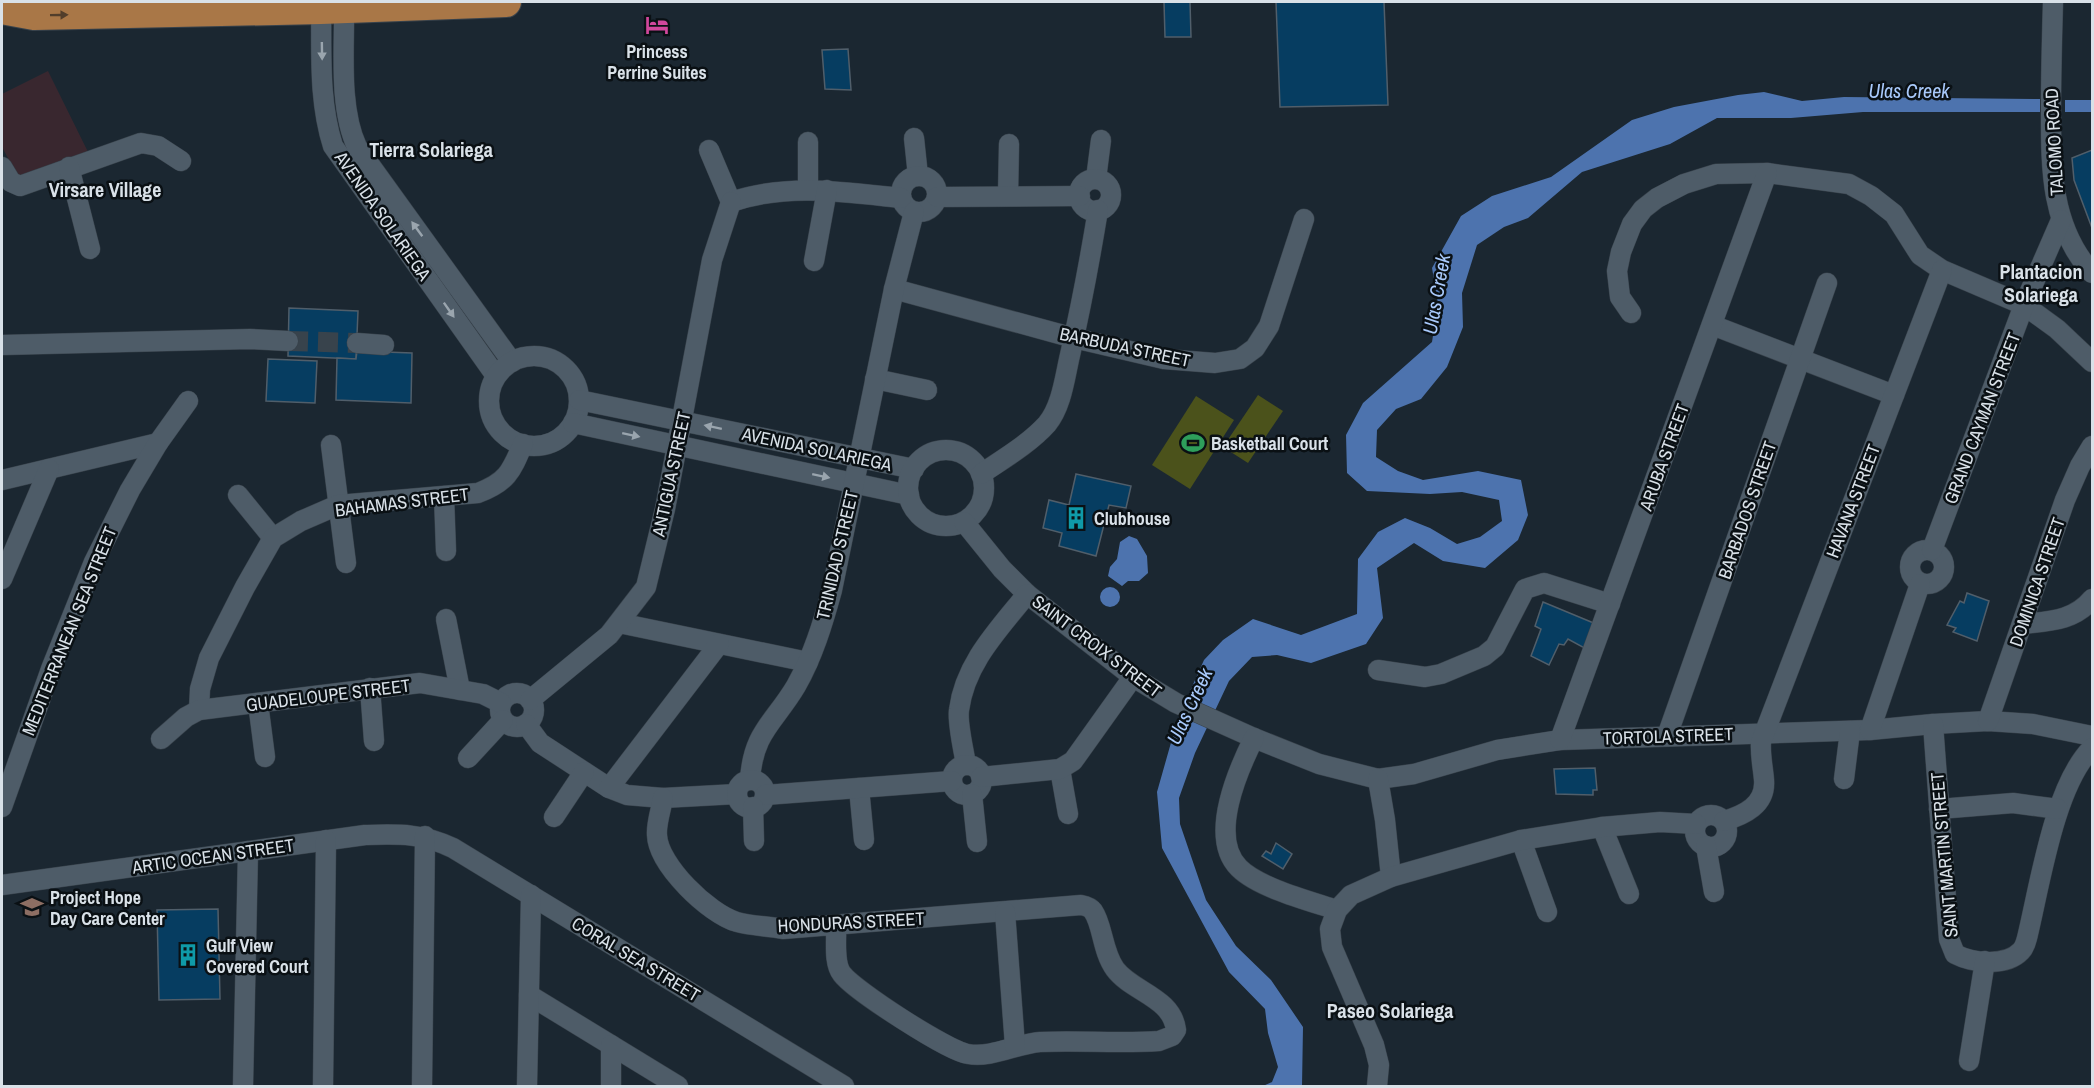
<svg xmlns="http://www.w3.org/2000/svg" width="2094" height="1088" font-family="'Archivo Narrow',sans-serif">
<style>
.industrial{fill:#39272f}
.green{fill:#4b521b}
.water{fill:#4d73ae}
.building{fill:#063d61;stroke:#505e6a;stroke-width:1.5}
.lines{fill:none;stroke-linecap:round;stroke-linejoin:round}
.minor-tunnel{stroke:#38434c;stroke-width:20;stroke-dasharray:20 10;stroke-linecap:butt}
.minor-casing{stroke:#38424b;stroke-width:21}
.highway-casing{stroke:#38424b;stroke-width:32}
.minor{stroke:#4e5c68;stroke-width:20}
.highway{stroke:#a97747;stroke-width:30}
.oneway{fill:#523e2b}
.oneway2{fill:#9aa5ae}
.labels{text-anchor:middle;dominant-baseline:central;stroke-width:5;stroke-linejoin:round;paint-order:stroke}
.poi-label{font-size:18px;font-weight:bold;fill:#d9e1e8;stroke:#0a1014;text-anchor:start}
.street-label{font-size:18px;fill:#d9e1e8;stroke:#0a1014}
.water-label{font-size:20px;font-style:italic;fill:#a9cafc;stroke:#0a1014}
.neighbourhood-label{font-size:20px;font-weight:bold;fill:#d9e1e8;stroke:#0a1014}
</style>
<rect width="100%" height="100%" fill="#1b2731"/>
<polygon class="industrial" points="48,71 90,156 21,182 2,147 2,94"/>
<g class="green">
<polygon points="1258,395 1283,411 1248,463 1223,447"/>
<polygon points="1196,396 1234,420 1190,489 1152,465"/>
</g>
<g class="water">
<polygon points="1764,92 1802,101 1844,97 2040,99 2040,112 1863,112 1791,118 1717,118 1670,144 1582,172 1528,218 1504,227 1477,245 1462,293 1463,327 1447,367 1421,399 1396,409 1377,430 1376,457 1398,471 1423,480 1478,471 1521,480 1528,515 1518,540 1485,568 1443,561 1414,543 1377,568 1383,618 1366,644 1311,663 1277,655 1252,657 1229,681 1195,753 1179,798 1180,824 1206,900 1236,946 1271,980 1303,1027 1302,1086 1263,1086 1272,1082 1278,1067 1268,1033 1265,1009 1229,972 1162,848 1157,792 1178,718 1204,660 1223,640 1253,619 1301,635 1357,614 1358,559 1378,532 1405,518 1430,528 1457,544 1480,537 1502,521 1499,500 1462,492 1430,494 1367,491 1347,473 1346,435 1363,403 1432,342 1438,303 1432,268 1461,216 1492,196 1551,177 1632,120 1674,107 1738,95"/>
<rect x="2065" y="100" width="27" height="12"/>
<polygon points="1129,536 1137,539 1147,556 1148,573 1139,581 1128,581 1122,586 1108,576 1110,567 1117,559 1120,542"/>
<circle cx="1110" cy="597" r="10"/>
</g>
<g class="building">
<polygon points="1164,2 1190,2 1191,37 1165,37"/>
<polygon points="1276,2 1384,2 1388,105 1280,107"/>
<polygon points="848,49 851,90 825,89 822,50"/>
<polygon points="2092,150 2092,228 2074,180 2072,158"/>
<polygon points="289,308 358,311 356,359 288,356"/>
<polygon points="357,351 412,353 411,403 336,400 337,358 356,359"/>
<polygon points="268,359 317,361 315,403 266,401"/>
<polygon points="1076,474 1131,486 1126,508 1109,505 1096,556 1059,546 1062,533 1043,528 1049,500 1069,505"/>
<polygon points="1967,593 1989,601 1977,641 1953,632 1956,628 1947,625 1960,601 1964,603"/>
<polygon points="1543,602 1596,624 1588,650 1568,639 1564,645 1559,644 1549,665 1531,656 1541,629 1535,626"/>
<polygon points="1595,768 1597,790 1593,790 1593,795 1556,794 1554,769"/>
<polygon points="1276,843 1292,854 1283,869 1262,856 1266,851 1271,854"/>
<polygon points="218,909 220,999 159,1000 157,910"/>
</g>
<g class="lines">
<polyline class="minor-tunnel" points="288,341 357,343"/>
<g class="minor-casing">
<g id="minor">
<path d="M321,2C322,50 318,99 333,146L496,376"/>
<path d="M344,2C345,46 338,106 357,147L512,362"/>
<path d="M2053,2C2052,37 2051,72 2051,108C2051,167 2050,226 2092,273"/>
<polyline points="914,138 918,176"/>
<polyline points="709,150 731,202"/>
<polyline points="2,167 11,182 20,186 141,143 158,146 181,161"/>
<polyline points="69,167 90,249"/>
<circle cx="919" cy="194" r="18"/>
<polyline points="1096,179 1101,140"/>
<circle cx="1095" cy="195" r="16"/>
<polyline points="808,189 808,142"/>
<polyline points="1008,196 1009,144"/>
<polyline points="937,197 1080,196"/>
<path d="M731,202C787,183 844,192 901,198"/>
<polyline points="814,261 827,190"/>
<polyline points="894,289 1074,338 1164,359 1215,363 1240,359 1255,348 1269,326 1304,219"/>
<polyline points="1631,313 1620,297 1617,271 1621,252 1632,224 1643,209 1657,198 1684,184 1716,174 1767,173 1849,184 1871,196 1894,214 1920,255 1942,270 2024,305 2057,329 2092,362"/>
<polyline points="1712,325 1894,395"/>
<polyline points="357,343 384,345"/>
<polyline points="2,345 250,339 288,341"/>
<circle cx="534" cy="401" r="45"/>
<polyline points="875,379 927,390"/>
<polyline points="579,400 914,469"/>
<polyline points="573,423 909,495"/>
<polyline points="331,445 346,563"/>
<circle cx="946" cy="488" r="38"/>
<path d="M981,474C1003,459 1029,444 1047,424C1062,406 1065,376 1070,355C1081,307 1090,259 1098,210"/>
<polyline points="2,480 158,443"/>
<polyline points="238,495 273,538"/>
<polyline points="444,496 446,551"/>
<polyline points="964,522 1002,569 1027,594 1133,677 1176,703 1254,738 1319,764 1378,779 1414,774 1497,750 1560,740 1870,730 1933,724 1988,721 2033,724 2092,736"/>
<circle cx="1927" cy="567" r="17"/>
<polyline points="1932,550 2024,305 2061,220"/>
<polyline points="2,579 49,469"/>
<polyline points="446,619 460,690"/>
<polyline points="619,623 808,662"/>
<path d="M2023,624C2049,621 2074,621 2092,599"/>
<polyline points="1378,670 1425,677 1441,674 1484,656 1495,647 1525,589 1544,583 1610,604"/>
<polyline points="370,688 374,741"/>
<circle cx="517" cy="710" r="17"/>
<polyline points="530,700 609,635 646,587 665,509 712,260 731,202"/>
<polyline points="258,703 265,757"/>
<path d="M199,710L200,689L209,658L245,587L273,538L301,521L338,505L478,493C507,482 511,472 523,444"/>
<polyline points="1988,721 2065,500 2080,466 2092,446"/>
<polyline points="526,724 540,743 609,788 627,795 663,798 737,794"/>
<path d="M1933,724L1949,939L1955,954C1972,963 2006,967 2021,951C2024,948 2026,942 2027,938C2040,885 2054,786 2092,748"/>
<polyline points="1870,730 1920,584"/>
<polyline points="1667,736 1827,283"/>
<path d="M1254,738C1238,770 1208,837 1239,868C1259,888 1310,901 1337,910"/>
<polyline points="161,739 186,717 199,710 420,683 483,694 501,703"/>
<polyline points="1560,740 1767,173"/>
<polyline points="468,758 503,720"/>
<path d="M966,765C964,751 957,723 959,710C965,663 999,629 1027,594"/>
<circle cx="967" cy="780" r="15"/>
<polyline points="1060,769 1068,814"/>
<polyline points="981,777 1060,769 1073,761 1133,677"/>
<polyline points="1378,779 1385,820 1391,877"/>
<polyline points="1844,779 1850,731"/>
<path d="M750,780C753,732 774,723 796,686C813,656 823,623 832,590L894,289L914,212"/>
<circle cx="751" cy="794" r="14"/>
<polyline points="609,788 719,644"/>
<polyline points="859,788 864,840"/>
<polyline points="972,794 977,842"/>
<polyline points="765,795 952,781"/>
<path d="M663,798C661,810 656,824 657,835C658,865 709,914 737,922C751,926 768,926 783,929L1081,905C1086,906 1090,907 1093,911C1103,925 1102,951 1115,969C1132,992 1172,997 1176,1030L1172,1036L1159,1041C1119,1044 1079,1040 1040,1042C1016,1044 992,1058 968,1054C948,1051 855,991 842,974C833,963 837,939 836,925"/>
<polyline points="2,807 51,669 94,562 130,490 158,443 188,401"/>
<polyline points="753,807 754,841"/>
<polyline points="1939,809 2013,803 2058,809"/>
<circle cx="1711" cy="831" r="16"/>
<polyline points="554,817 584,772"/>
<path d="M1724,821C1744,815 1766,805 1764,780C1763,767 1760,755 1761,742L1942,270"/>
<polyline points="1602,827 1629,894"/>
<polyline points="1521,840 1547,912"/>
<polyline points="1706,846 1714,892"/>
<path d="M2,885L365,835C399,834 422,833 453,848L844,1086"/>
<polyline points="1005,912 1015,1046"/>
<polyline points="529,995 678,1086"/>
<polyline points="1969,1061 1985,961"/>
<polyline points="243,1086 248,851"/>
<polyline points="323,1086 326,840"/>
<polyline points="422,1086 425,836"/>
<polyline points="527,1086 531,895"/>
<polyline points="611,1086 611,1045"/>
<polyline points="1377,1086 1379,1065 1374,1045 1332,947 1330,929 1337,910 1351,895 1391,877 1521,840 1602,827 1660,822 1696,824"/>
</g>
</g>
<g class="highway-casing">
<polyline id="highway" points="2,9 34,15 321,9 506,2"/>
</g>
<use href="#minor" class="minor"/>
<use href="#highway" class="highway"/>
</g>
<defs><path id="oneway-solid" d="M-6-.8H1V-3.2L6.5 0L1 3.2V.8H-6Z" transform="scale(1.5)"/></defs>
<use class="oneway" href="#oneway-solid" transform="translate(59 15) rotate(-1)"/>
<g class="oneway2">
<use href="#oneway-solid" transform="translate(322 51) rotate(89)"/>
<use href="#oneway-solid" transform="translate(417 229) rotate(-126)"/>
<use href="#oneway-solid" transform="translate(449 310) rotate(55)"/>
<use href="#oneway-solid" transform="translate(713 427) rotate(-168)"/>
<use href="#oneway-solid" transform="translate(631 435) rotate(12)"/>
<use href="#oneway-solid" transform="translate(821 476) rotate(12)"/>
</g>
<defs>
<g id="hotel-bare" transform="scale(1.8)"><path d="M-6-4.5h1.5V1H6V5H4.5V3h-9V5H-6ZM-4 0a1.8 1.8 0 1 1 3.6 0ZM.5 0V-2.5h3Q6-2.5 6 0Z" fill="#d1479c" stroke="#0a1014" stroke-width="2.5" paint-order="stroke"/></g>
<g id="stadium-bare" transform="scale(1.8)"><path d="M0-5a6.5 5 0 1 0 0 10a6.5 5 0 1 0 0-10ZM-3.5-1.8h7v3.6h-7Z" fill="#2e9e5b" stroke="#0a1014" stroke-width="2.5" paint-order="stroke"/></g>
<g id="building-bare" transform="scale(1.8)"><path d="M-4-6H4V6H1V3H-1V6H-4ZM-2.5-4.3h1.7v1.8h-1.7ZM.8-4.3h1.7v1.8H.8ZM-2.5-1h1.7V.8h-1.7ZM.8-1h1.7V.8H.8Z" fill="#0f9aa8" stroke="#0a1014" stroke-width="2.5" paint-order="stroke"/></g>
<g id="school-bare" transform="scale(1.8)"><path d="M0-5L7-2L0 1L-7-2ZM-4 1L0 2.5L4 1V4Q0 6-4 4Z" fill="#8d6e63" stroke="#0a1014" stroke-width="2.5" paint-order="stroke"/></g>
</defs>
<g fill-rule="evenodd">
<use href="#hotel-bare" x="657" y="25"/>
<use href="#stadium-bare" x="1193" y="443"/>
<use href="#building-bare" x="1076" y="518"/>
<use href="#school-bare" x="32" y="907"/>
<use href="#building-bare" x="188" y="955"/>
</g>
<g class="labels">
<g class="poi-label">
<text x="657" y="51" text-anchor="middle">Princess<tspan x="657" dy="21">Perrine Suites</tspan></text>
<text x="1211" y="443">Basketball Court</text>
<text x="1094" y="518">Clubhouse</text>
<text x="50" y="897">Project Hope<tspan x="50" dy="21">Day Care Center</tspan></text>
<text x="206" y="945">Gulf View<tspan x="206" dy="21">Covered Court</tspan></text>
</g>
<g class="street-label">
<text transform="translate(2054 142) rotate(-93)">TALOMO ROAD</text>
<text transform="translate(383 216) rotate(55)">AVENIDA SOLARIEGA</text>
<text transform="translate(1125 347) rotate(12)">BARBUDA STREET</text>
<text transform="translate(1982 418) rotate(-69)">GRAND CAYMAN STREET</text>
<text transform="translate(817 449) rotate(12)">AVENIDA SOLARIEGA</text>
<text transform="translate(1664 457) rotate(-70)">ARUBA STREET</text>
<text transform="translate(671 474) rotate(-78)">ANTIGUA STREET</text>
<text transform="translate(1853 501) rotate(-69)">HAVANA STREET</text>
<text transform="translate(402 502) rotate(-7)">BAHAMAS STREET</text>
<text transform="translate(1747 510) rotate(-71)">BARBADOS STREET</text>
<text transform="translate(837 555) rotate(-77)">TRINIDAD STREET</text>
<text transform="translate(2037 582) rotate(-71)">DOMINICA STREET</text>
<text transform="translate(69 631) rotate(-68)">MEDITERRANEAN SEA STREET</text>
<text transform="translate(1097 646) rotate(37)">SAINT CROIX STREET</text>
<text transform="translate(328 695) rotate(-7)">GUADELOUPE STREET</text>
<text transform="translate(1668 736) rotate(-2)">TORTOLA STREET</text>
<text transform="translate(1944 855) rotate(-95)">SAINT MARTIN STREET</text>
<text transform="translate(213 856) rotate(-8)">ARTIC OCEAN STREET</text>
<text transform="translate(851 922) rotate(-3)">HONDURAS STREET</text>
<text transform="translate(636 959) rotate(31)">CORAL SEA STREET</text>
</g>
<g class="water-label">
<text x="1909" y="90">Ulas Creek</text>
<text transform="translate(1436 294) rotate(-80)">Ulas Creek</text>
<text transform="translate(1189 706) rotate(-65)">Ulas Creek</text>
</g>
<g class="neighbourhood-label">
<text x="431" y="149">Tierra Solariega</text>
<text x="105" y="189">Virsare Village</text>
<text x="2041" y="271">Plantacion<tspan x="2041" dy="23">Solariega</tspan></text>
<text x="1390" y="1010">Paseo Solariega</text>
</g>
</g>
<rect width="2094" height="1088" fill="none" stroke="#d9e1e8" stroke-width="6"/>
</svg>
